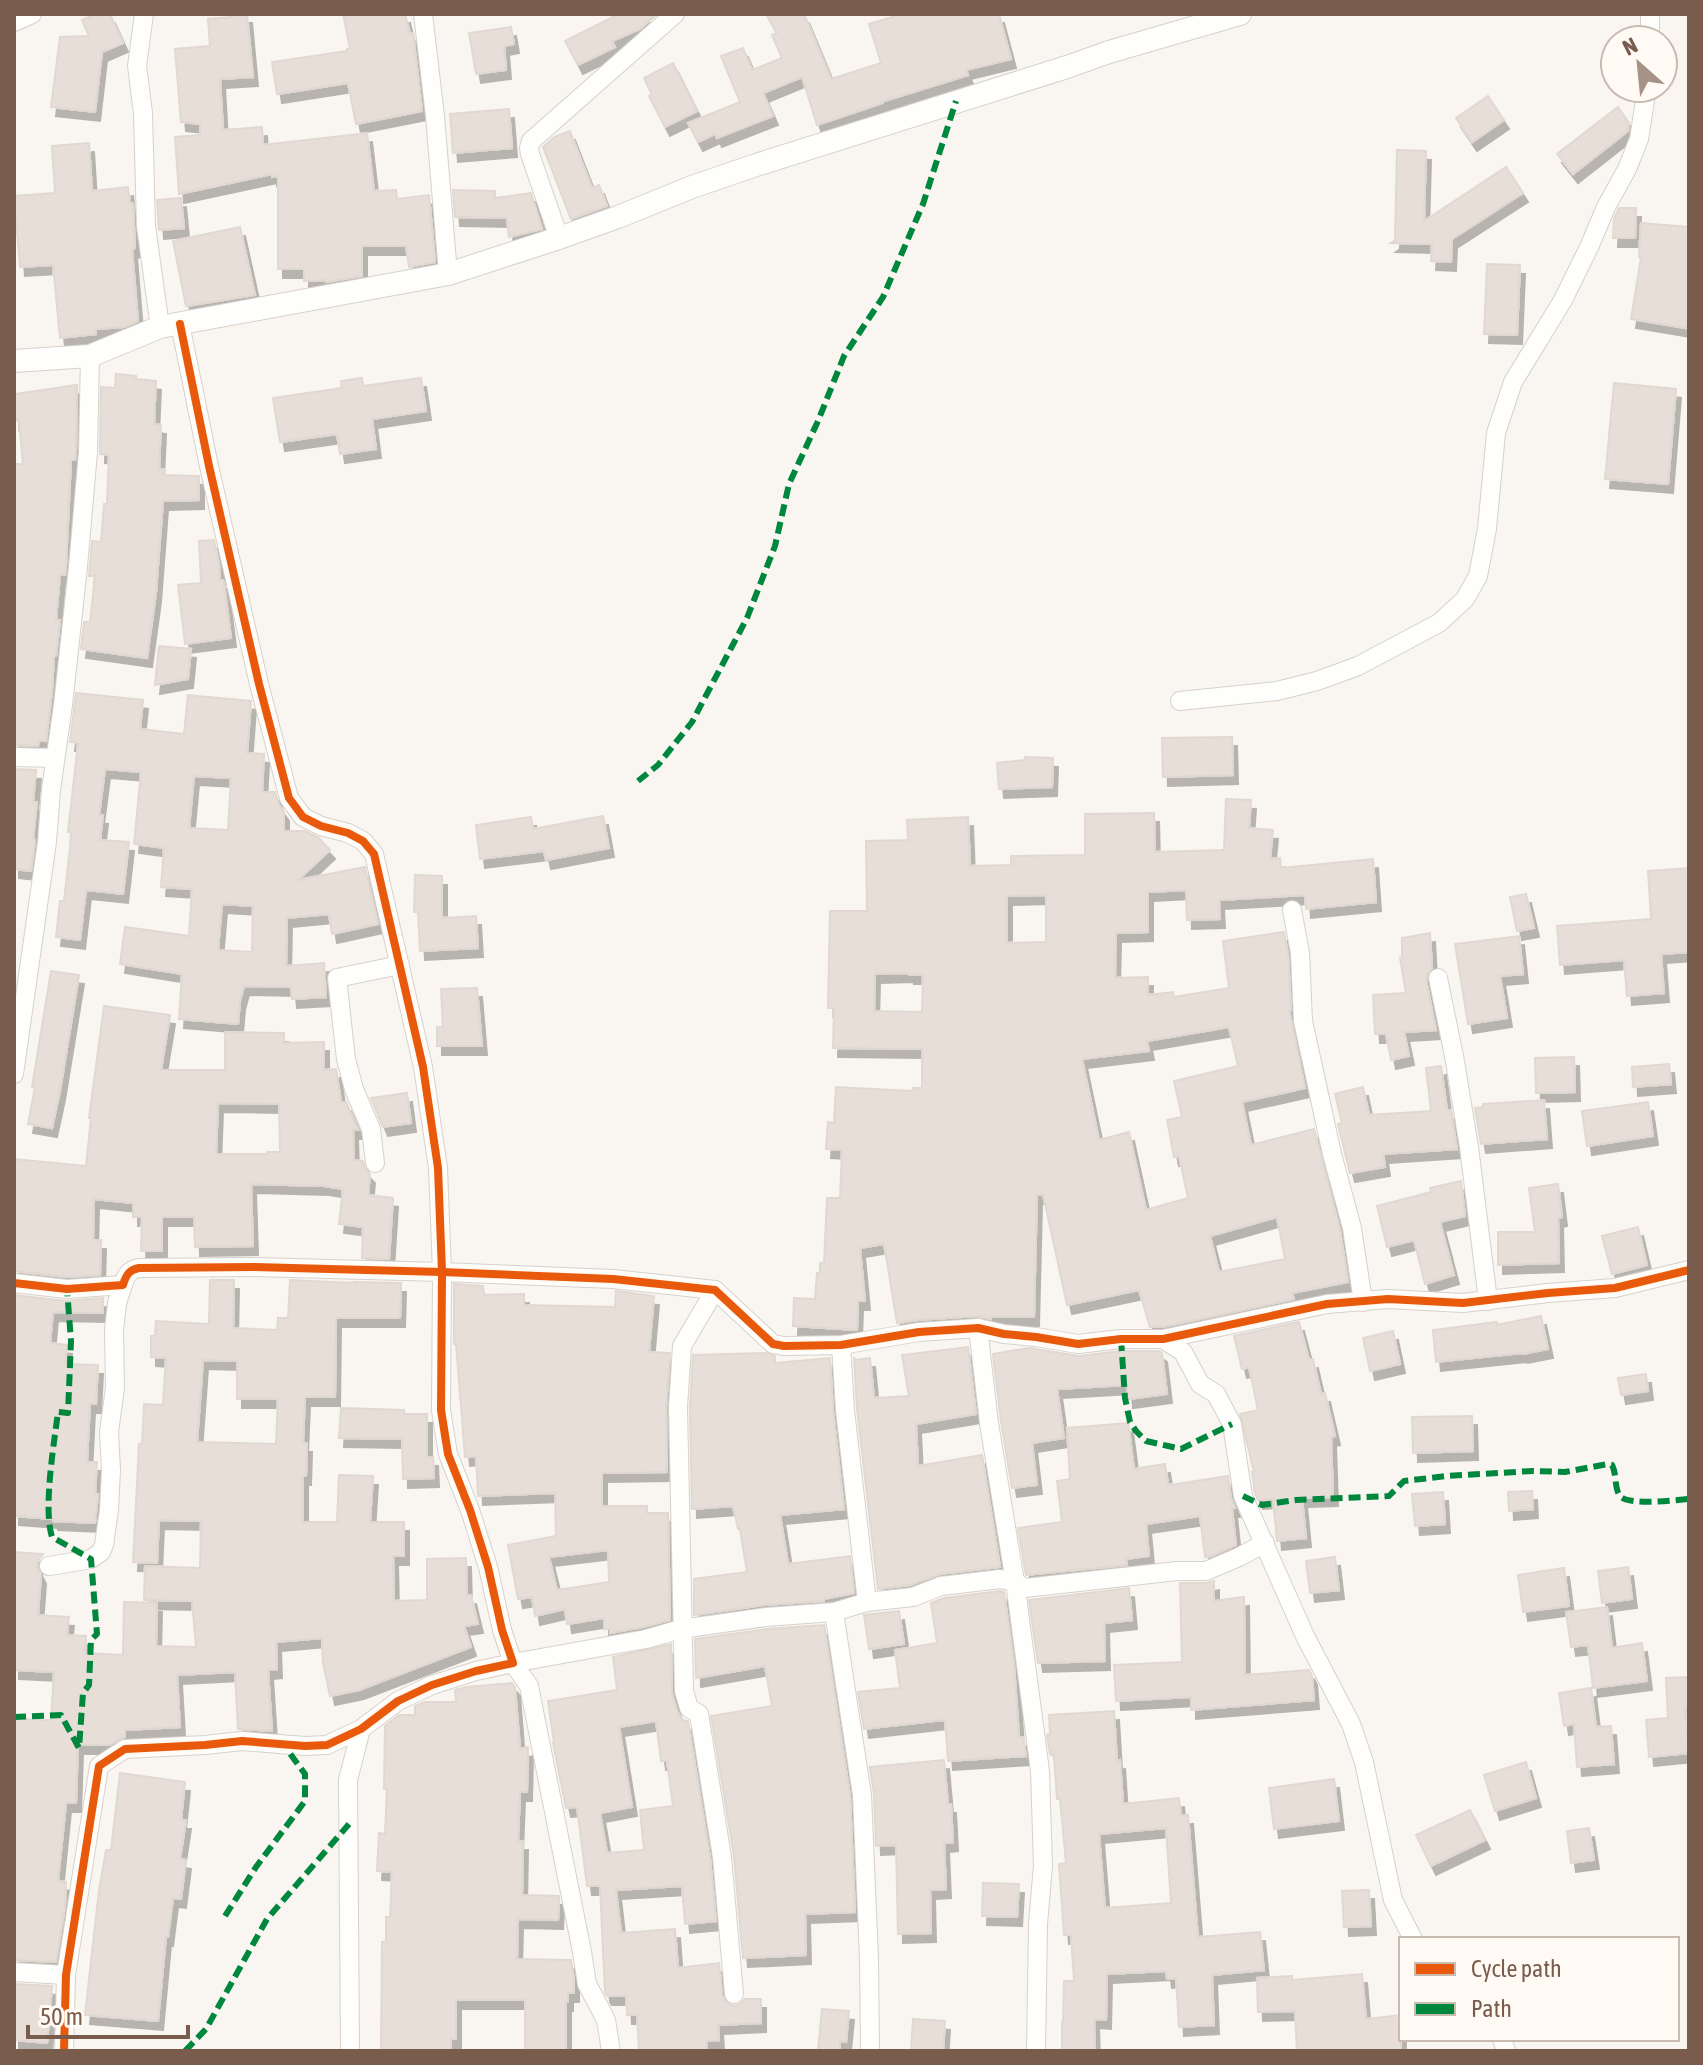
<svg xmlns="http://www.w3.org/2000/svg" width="1703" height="2065" font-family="'Asap Condensed',sans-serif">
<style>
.building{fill:#e6ded7;stroke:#e2d8d2;stroke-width:2;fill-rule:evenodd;filter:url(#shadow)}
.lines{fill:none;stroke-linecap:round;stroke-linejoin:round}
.minor-casing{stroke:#d7d1cb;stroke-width:20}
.tertiary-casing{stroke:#d7d1cb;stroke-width:24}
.minor{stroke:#fefefd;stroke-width:18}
.tertiary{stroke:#fefefd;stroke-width:22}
.quiet{stroke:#00873e;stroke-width:6;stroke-dasharray:12 6;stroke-linecap:butt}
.cycleway-casing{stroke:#fffaf3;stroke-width:13}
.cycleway{stroke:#e8590c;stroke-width:8}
</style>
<defs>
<filter id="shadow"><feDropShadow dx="5" dy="9" stdDeviation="0" flood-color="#0004"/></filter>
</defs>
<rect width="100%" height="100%" fill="#f9f5f0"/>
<g class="building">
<polygon points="96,14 110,14 123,43 102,52 95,112 51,107 60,37 89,36 82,20"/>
<polygon points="231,14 247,14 253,77 220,79 223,130 262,127 263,145 367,133 374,191 396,190 397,199 429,195 435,262 409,267 406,246 362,246 362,276 326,282 326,280 304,281 304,269 278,269 278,176 272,177 272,174 179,194 175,137 200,135 200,124 181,122 175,49 210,46 208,19 232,17"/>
<polygon points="343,14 405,14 410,34 413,33 422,111 356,124 348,83 277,94 272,62 347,51 347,49 350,48"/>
<polygon points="619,14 657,14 640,29 612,41 615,47 578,65 565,41"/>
<polygon points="766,14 804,14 831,79 881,63 869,24 902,14 999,14 1011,59 966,70 968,75 881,102 882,103 817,125 802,77 763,93 773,116 717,138 715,134 698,142 688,123 740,102 721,56 743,48 752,70 782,58 772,35 777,33"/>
<polygon points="511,27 514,44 504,46 506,70 476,74 469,33"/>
<polygon points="673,63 697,111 665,127 649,96 652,95 644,78"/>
<polygon points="1488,96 1504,120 1472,142 1456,118"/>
<polygon points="1618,107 1629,123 1628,131 1573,174 1557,154"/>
<polygon points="509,109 512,148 453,153 450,114"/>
<polygon points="570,131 592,188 599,185 607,206 571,219 543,147 554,137"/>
<polygon points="89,143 92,191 128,187 130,203 133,203 135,248 132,249 138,321 124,327 96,329 96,334 60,338 53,265 20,267 14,196 55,193 52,146"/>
<polygon points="1397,150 1426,151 1424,221 1506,167 1523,193 1452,239 1451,262 1431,261 1432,244 1391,243 1395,240"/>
<polygon points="453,190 495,191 495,198 531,193 542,229 509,237 507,218 455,217"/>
<polygon points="181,198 184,228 159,230 157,200"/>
<polygon points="1619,208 1636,208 1635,238 1613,238 1614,219"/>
<polygon points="1641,223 1689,227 1689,312 1686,328 1631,319 1641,258 1639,257"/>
<polygon points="240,227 255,295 186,306 173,241"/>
<polygon points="1487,264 1520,265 1517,335 1484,334"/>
<polygon points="116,374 136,376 136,379 156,381 154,424 161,425 159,469 164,469 163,475 199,476 199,500 163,501 156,593 147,658 81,649 84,622 90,622 95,576 89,576 92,541 101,542 104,504 107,504 109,455 100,454 101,387 115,388"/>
<polygon points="362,378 363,386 421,378 426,411 372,419 376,449 340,454 337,434 280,442 273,398 342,388 341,381"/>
<polygon points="1614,383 1676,389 1668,484 1605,479"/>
<polygon points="77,385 76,451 75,460 71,460 66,566 65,575 60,575 56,620 60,620 56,656 54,656 52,691 46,741 39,740 38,746 14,745 14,464 23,464 19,420 14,421 14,394"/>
<polygon points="214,540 219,564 220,580 223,580 225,591 231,638 185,644 178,585 201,583 199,541"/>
<polygon points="159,646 191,649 188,679 155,685"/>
<path d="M76,693L143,700L140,729L184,734L188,695L251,701L247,753L264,754L262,792H275L279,805L284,812V831H305L319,838L330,850L298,880L365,867L378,924L332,934L329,914L287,918L286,966L324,963L326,997L292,999L291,987L244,986L240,1001L238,1024L179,1019L182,974L120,964L125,927L189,936L192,889L161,887L164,848L134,844L141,772L105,769L99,815H103L100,840L129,842L123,894L86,890L80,940L56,937L60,901H64L70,848L71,833L68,832L78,743L70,742ZM194,776L231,778L228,830L189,828ZM222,904L253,906L252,952L218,950Z"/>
<polygon points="1232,737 1233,775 1163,777 1162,738"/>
<polygon points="1025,757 1053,758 1052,787 999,789 997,763 1025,760"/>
<polygon points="14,769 36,770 33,802 37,802 33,839 35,840 31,871 14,869"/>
<path d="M1226,799L1251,800L1249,828L1273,830L1270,859L1280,858L1281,868L1373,859L1376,902L1306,909L1305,895L1219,900L1220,919L1187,920L1186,890L1148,892V932L1116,933L1115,978L1148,977V995L1173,992L1174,997L1229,988L1223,941L1284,932L1288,954L1291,1010H1289L1305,1088L1242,1102L1251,1145L1314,1129L1340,1230L1348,1282L1292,1293L1294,1299L1162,1327H1150L1139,1290L1067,1305L1043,1194L1037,1195L1034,1317H991V1319L977,1316L918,1320L897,1323L884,1244L860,1248L865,1301H858L857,1330L793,1326L794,1298L815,1299L817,1273H820V1263H824L827,1198H840L842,1150L826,1149L828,1122L834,1123L836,1087L912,1091L913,1088H922V1049L833,1048L834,1008H828L830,911H867L866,841L908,840L907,820L968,817L970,866L1011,865V856L1085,855V814L1154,813L1155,852L1224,850ZM1046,895V942L1007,943V896ZM909,973V975H923L922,1012L874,1011L875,974ZM1229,1027L1238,1066L1174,1081L1182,1117L1167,1120L1174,1157L1179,1156L1188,1198L1146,1210L1129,1132L1099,1140L1082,1059L1149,1051L1147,1041ZM1277,1217L1285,1259L1219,1272L1210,1236Z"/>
<polygon points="603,816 609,848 546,860 544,851 480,859 476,825 531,817 533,829"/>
<polygon points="1689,868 1689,952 1661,954 1664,993 1627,996 1624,960 1560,965 1557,926 1651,919 1648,871"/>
<polygon points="415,875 442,876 442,918 476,916 478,948 420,951 418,912 414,912"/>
<polygon points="1526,894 1534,928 1517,931 1510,897"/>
<polygon points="1430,933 1432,968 1427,974 1426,980 1436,1030 1404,1032 1409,1056 1391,1060 1386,1034 1375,1034 1373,995 1406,993 1400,958 1402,958 1402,938"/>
<polygon points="1519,936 1523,974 1500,976 1507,1018 1468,1024 1455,944"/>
<polygon points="51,971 79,975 60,1091 52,1128 28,1124 35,1087 32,1087"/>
<polygon points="477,988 482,1046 437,1046 437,1027 443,1027 441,989"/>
<path d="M104,1006L170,1015L161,1070H225V1032L284,1033V1043L324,1042V1070L336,1069L341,1102H346L358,1130H353L354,1160L363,1161L365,1169L370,1174L368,1195L393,1198L389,1259L362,1258L363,1227L339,1224L343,1189L324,1186L251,1184L253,1246L195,1247L194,1217H162V1251H141L142,1217H133V1203L94,1199L93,1240H101L100,1275L67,1277L14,1271V1159L86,1166L91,1118H89ZM218,1103L279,1104L280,1152H267V1154H216Z"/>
<polygon points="1574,1057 1575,1092 1536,1093 1535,1058"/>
<polygon points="1669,1064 1671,1084 1633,1087 1632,1067"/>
<polygon points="1441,1066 1447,1110 1451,1110 1457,1149 1383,1154 1385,1167 1350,1173 1338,1124 1342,1123 1335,1094 1363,1087 1369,1115 1431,1111 1426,1068"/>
<polygon points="407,1093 411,1123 383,1127 371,1098"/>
<polygon points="1544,1100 1547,1139 1481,1144 1475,1108 1483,1107 1483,1104"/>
<polygon points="1648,1102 1653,1136 1587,1146 1582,1111"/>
<polygon points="1461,1181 1465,1216 1440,1222 1454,1275 1425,1284 1414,1240 1387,1247 1377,1206 1431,1192 1430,1188"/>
<polygon points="1558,1184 1562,1217 1558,1218 1559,1263 1498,1265 1498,1232 1535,1232 1529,1188"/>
<polygon points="1638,1227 1647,1265 1612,1274 1602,1236"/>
<path d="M210,1280H234L233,1328L277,1330L278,1318H288L290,1280L354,1283V1282L401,1283L400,1318H336L335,1397H305L303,1443H307L306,1476H303V1522H337L339,1475L373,1476L370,1522H404V1556H393L394,1601L427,1600V1559L466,1558L467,1595H471L478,1624L464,1626L471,1647L359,1690L330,1696L323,1663L322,1638L276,1642L277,1669L268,1670L272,1731L238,1729L235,1672L177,1675L180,1727L125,1730V1737L109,1745H78L76,1803H66L58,1881L66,1882L65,1906L56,1962L14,1960V1719L51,1720L54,1672L14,1670V1552L43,1554L38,1561L37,1567L41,1575L38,1615L69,1617L67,1635L86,1636L85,1653L123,1655L124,1602L157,1603L156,1646L196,1647L192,1601L144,1600L145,1566L200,1568L201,1521L159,1520L157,1563L133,1562L139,1444H142L144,1404L163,1405L166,1358L151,1357V1336H155L156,1321L209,1324ZM203,1360L237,1361V1399H278L276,1444L197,1442Z"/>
<path d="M454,1284L483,1286L484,1295L524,1294V1305L615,1307L616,1291L654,1296L649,1352L670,1353L666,1407L667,1472L602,1473V1506H647V1513H668L670,1620L643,1627L610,1633V1629H604V1618L567,1624L565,1609L535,1616L532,1597L518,1599L508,1545L556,1536L555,1493L478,1496L476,1456L465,1457L456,1344H454ZM608,1550L609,1582L557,1590L549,1557Z"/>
<polygon points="14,1295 66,1301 103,1298 103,1313 53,1312 50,1343 67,1345 65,1364 98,1365 96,1404 90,1404 87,1462 97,1462 95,1494 98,1494 95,1523 53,1521 53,1519 14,1516"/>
<polygon points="1541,1316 1548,1349 1523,1354 1522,1353 1436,1362 1433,1330 1497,1322 1497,1325"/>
<polygon points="1299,1322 1309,1360 1313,1359 1321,1394 1325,1393 1335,1436 1331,1437 1333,1497 1302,1498 1306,1538 1277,1541 1273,1499 1258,1500 1255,1493 1252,1472 1254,1472 1240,1414 1258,1410 1249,1367 1242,1369 1234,1336"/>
<polygon points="1393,1331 1400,1364 1370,1371 1363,1338"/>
<polygon points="968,1347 976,1414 916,1424 918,1466 982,1455 1000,1567 940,1574 910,1585 878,1589 857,1409 854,1357 855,1360 870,1358 874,1398 909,1396 902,1355"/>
<polygon points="1029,1348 1079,1356 1122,1351 1159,1351 1162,1353 1167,1394 1128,1399 1127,1385 1057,1389 1064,1438 1032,1443 1037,1485 1012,1488 1001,1421 993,1354"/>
<polygon points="765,1353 775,1356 775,1363 830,1358 833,1411 844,1509 780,1515 788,1564 850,1556 854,1593 824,1599 824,1601 764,1605 694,1615 694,1579 747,1572 740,1529 738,1529 733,1506 692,1509 690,1407 693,1355"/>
<polygon points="1646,1374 1648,1391 1621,1395 1618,1378"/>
<polygon points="341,1408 404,1410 404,1414 427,1414 427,1457 433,1457 434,1478 403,1479 402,1439 339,1438"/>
<polygon points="1472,1416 1473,1451 1413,1453 1412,1417"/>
<polygon points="1128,1423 1134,1469 1165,1464 1168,1484 1171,1484 1171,1485 1228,1476 1231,1498 1235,1508 1232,1508 1236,1545 1211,1556 1205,1557 1200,1516 1146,1524 1149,1556 1126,1559 1127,1565 1026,1575 1018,1528 1062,1522 1057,1481 1070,1479 1067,1428"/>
<polygon points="1532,1491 1533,1509 1509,1511 1508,1492"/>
<polygon points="1443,1492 1445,1524 1415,1526 1412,1494"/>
<polygon points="1335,1557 1339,1590 1310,1593 1306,1561"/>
<polygon points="1628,1567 1632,1599 1602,1603 1598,1571"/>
<polygon points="1564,1568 1569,1606 1523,1612 1518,1575"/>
<polygon points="1214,1581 1214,1601 1244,1597 1245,1675 1309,1670 1312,1676 1314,1700 1191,1710 1191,1697 1116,1701 1114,1665 1182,1662 1180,1583 1206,1583"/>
<polygon points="1129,1588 1132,1620 1104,1623 1105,1661 1038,1663 1029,1600"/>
<polygon points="1000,1591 1004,1592 1014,1664 1019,1737 1023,1737 1026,1756 948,1761 945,1721 943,1720 864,1729 858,1692 900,1688 895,1650 937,1643 931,1603 944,1598"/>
<polygon points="1607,1607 1612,1648 1642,1643 1647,1681 1593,1688 1588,1645 1571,1647 1566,1612"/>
<polygon points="899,1611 904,1644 869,1649 864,1615"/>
<polygon points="824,1625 850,1796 855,1912 805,1914 806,1955 743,1958 734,1856 711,1716 772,1706 765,1666 696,1678 695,1639 767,1629"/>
<path d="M671,1644L672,1694L677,1711L682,1720L688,1721L710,1858L716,1921L685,1924L682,1886L616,1890L621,1933L675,1929L678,1968L719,1963L722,1995L725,2001L734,2006L740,2004L745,1999H761V2023L718,2025L719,2040L706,2041L707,2051H639L637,2015H627L626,1996H607L605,1993L600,1886H587L577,1807L566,1808L553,1743H554L548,1701L617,1690L613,1657ZM656,1721L661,1761H667L673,1806L640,1810L644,1850L607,1853L600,1813L632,1807L619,1727Z"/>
<polygon points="1689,1677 1689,1708 1685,1708 1689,1753 1649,1757 1646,1720 1668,1718 1666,1678"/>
<polygon points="512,1683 515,1687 520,1749 528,1747 527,1792 520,1792 518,1841 523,1841 522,1895 559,1896 559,1899 558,1920 518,1919 517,1959 571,1960 574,1979 574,1993 568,1993 568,2002 566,2002 566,2051 525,2051 525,2000 456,2000 456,2039 451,2039 451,2051 381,2051 382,1942 386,1942 386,1917 390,1917 392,1872 377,1871 379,1833 385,1834 387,1789 384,1789 385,1726 399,1715 415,1715 415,1706 425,1702 456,1702 455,1690 466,1687"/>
<polygon points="1591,1688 1596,1727 1611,1726 1614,1764 1577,1767 1574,1724 1564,1726 1559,1693"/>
<path d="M1114,1711L1117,1761L1120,1760L1123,1804L1179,1798L1181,1816L1188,1815L1198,1937L1260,1932L1264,1970L1212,1975L1214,2025L1179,2027L1176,1978L1167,1979L1166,1971L1107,1974L1106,2020L1094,2019L1095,2051H1062V2022H1063L1064,1981H1074L1071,1935H1064L1059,1864L1066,1863L1060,1799H1057L1054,1756L1050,1754L1047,1735L1050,1734L1049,1715ZM1166,1828L1171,1903L1105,1908L1099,1834Z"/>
<polygon points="944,1760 948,1804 951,1804 953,1842 944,1843 946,1889 930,1890 931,1933 898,1934 896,1845 876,1846 874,1794 870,1767"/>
<polygon points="1526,1762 1536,1798 1495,1811 1484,1775"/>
<polygon points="120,1773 185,1782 181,1820 186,1820 180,1859 186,1860 181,1899 173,1898 168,1937 166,1937 158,2021 85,2015 99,1890 106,1850 111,1850"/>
<polygon points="1334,1779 1339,1821 1274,1829 1269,1788"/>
<polygon points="1470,1810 1485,1840 1431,1866 1416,1835"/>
<polygon points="1589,1828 1594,1860 1571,1863 1567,1831"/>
<polygon points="983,1883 1019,1884 1017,1917 982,1916"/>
<polygon points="1369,1890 1371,1926 1344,1927 1342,1891"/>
<polygon points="1362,1974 1366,2019 1401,2015 1401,2051 1297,2051 1295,2011 1258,2012 1257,1978 1292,1976 1292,1980"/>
<polygon points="14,1984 52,1986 47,2043 14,2040"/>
<polygon points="822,2009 849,2011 846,2042 840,2041 840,2051 818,2051"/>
<polygon points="913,2019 945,2021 943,2051 911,2051"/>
</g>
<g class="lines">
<g class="minor-casing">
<g id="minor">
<polyline points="144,14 137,66 143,113 146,226 160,327"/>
<polyline points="423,14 435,116 448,274"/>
<polyline points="14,22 32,14"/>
<polyline points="1650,40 1650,14"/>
<polyline points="559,238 530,154 529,148 531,141 675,14"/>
<polyline points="1180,701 1277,691 1317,681 1358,666 1439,623 1465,599 1478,576 1487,529 1496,433 1513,382 1563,300 1590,245 1606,207 1627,169 1639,139 1647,88"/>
<polyline points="14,757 55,758"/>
<polyline points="1292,910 1300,953 1303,1021 1332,1154 1352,1228 1363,1302"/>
<polyline points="1438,978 1454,1056 1469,1147 1488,1301"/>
<polyline points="14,1074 47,842 51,790 63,705 78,567 88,452 90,356"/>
<polyline points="375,1163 371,1129 354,1089 346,1059 337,978 400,965"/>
<path d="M14,1283L67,1289L123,1285C126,1275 129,1270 139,1268L254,1267L442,1272L613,1279L715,1290L773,1344L784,1346L841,1345L919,1332L978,1328L1004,1334L1036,1337L1078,1344L1121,1339H1163L1327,1304L1388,1299L1463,1303L1548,1293L1615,1288L1689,1270"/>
<polyline points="715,1290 682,1346 678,1407 684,1691 689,1708 699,1714 722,1857 734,1994"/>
<polyline points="978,1328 989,1423 1015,1582 1040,1771 1043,1865 1038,1924 1036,2051"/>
<polyline points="1163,1339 1183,1352 1200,1384 1216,1394 1232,1424 1243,1496 1305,1636 1351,1724 1364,1762 1393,1900 1413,1939"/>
<polyline points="841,1345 845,1410 867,1602"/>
<polyline points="49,1566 91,1559 101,1552 104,1545 109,1510 111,1470 109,1432 115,1388 114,1330 117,1303 123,1285"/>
<polyline points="834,1612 862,1795 869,1959 870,2051"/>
<polyline points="14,1972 66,1975"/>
<polyline points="1502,2039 1506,2051"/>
<polyline points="64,2051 66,1975 99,1766 125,1749 205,1745 242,1741 305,1746 327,1745 361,1729 398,1701 432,1685 476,1671 513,1663 502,1630 488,1567 470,1510 448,1454 441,1410 442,1272 438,1168 423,1067 374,854 363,841 348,833 321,826 303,817 289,798 259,684 209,466 180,324"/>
<polyline points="350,2051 348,1780 361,1729"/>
<polyline points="611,2051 606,2020 587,1984 582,1952 529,1686 513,1663 646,1639 681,1629 766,1617 834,1612 867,1602 913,1597 941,1586 1000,1579 1015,1582 1025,1588 1177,1571 1206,1571 1239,1557 1265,1543"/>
</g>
</g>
<g class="tertiary-casing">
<polyline id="tertiary" points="14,361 90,356 160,327 448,274 559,238 618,217 692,187 756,165 1067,67 1109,52 1240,14"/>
</g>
<use href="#minor" class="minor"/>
<use href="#tertiary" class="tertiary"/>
<g class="quiet">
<polyline points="638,781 658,765 692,722 747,618 775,546 789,484 818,421 844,356 883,297 923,204 956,101"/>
<polyline points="1121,1339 1125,1398 1130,1422 1136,1431 1146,1441 1181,1449 1232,1424"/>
<path d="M1243,1496L1262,1505L1296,1500L1389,1496L1404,1481L1447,1476L1532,1471L1565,1472L1608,1464L1612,1465C1617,1474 1614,1488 1620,1496C1628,1506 1675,1500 1689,1499"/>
<path d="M14,1717L61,1715L79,1748L83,1693L89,1685L91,1640L97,1634L91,1559L52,1537C43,1508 54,1444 58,1412L68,1413L71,1341L67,1289"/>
<polyline points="225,1916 256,1867 305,1801 305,1774 283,1744"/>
<polyline points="185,2051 206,2029 267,1919 349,1824"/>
</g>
<g class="cycleway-casing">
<g id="cycleway">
<path d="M14,1283L67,1289L123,1285C126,1275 129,1270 139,1268L254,1267L442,1272L613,1279L715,1290L773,1344L784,1346L841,1345L919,1332L978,1328L1004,1334L1036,1337L1078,1344L1121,1339H1163L1327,1304L1388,1299L1463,1303L1548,1293L1615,1288L1689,1270"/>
<polyline points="64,2051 66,1975 99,1766 125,1749 205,1745 242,1741 305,1746 327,1745 361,1729 398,1701 432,1685 476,1671 513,1663 502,1630 488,1567 470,1510 448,1454 441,1410 442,1272 438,1168 423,1067 374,854 363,841 348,833 321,826 303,817 289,798 259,684 209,466 180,324"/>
</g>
</g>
<use href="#cycleway" class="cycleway"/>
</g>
<rect width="1703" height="2065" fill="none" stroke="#7a5c4d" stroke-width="32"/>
<rect x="1399" y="1937" width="280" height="104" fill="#fffaf3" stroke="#cabbb1" stroke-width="2"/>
<rect x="1415" y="1963" width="40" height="12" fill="#e8590c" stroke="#cabbb1" stroke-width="2"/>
<text x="1471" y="1977" font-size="24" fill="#7a5c4d">Cycle path</text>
<rect x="1415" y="2003" width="40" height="12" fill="#00873e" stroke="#cabbb1" stroke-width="2"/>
<text x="1471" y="2017" font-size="24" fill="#7a5c4d">Path</text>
<g transform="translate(1639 64) rotate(333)"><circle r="38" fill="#fffaf3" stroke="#cabbb1" stroke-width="2"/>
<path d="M0-6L14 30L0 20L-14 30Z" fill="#a69286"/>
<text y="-12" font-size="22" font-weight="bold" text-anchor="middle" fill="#7a5c4d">N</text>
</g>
<path d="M28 2025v12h160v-12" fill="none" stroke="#7a5c4d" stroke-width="4"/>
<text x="40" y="2025" font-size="24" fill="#7a5c4d" stroke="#fffaf3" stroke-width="6" paint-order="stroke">50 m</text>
</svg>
